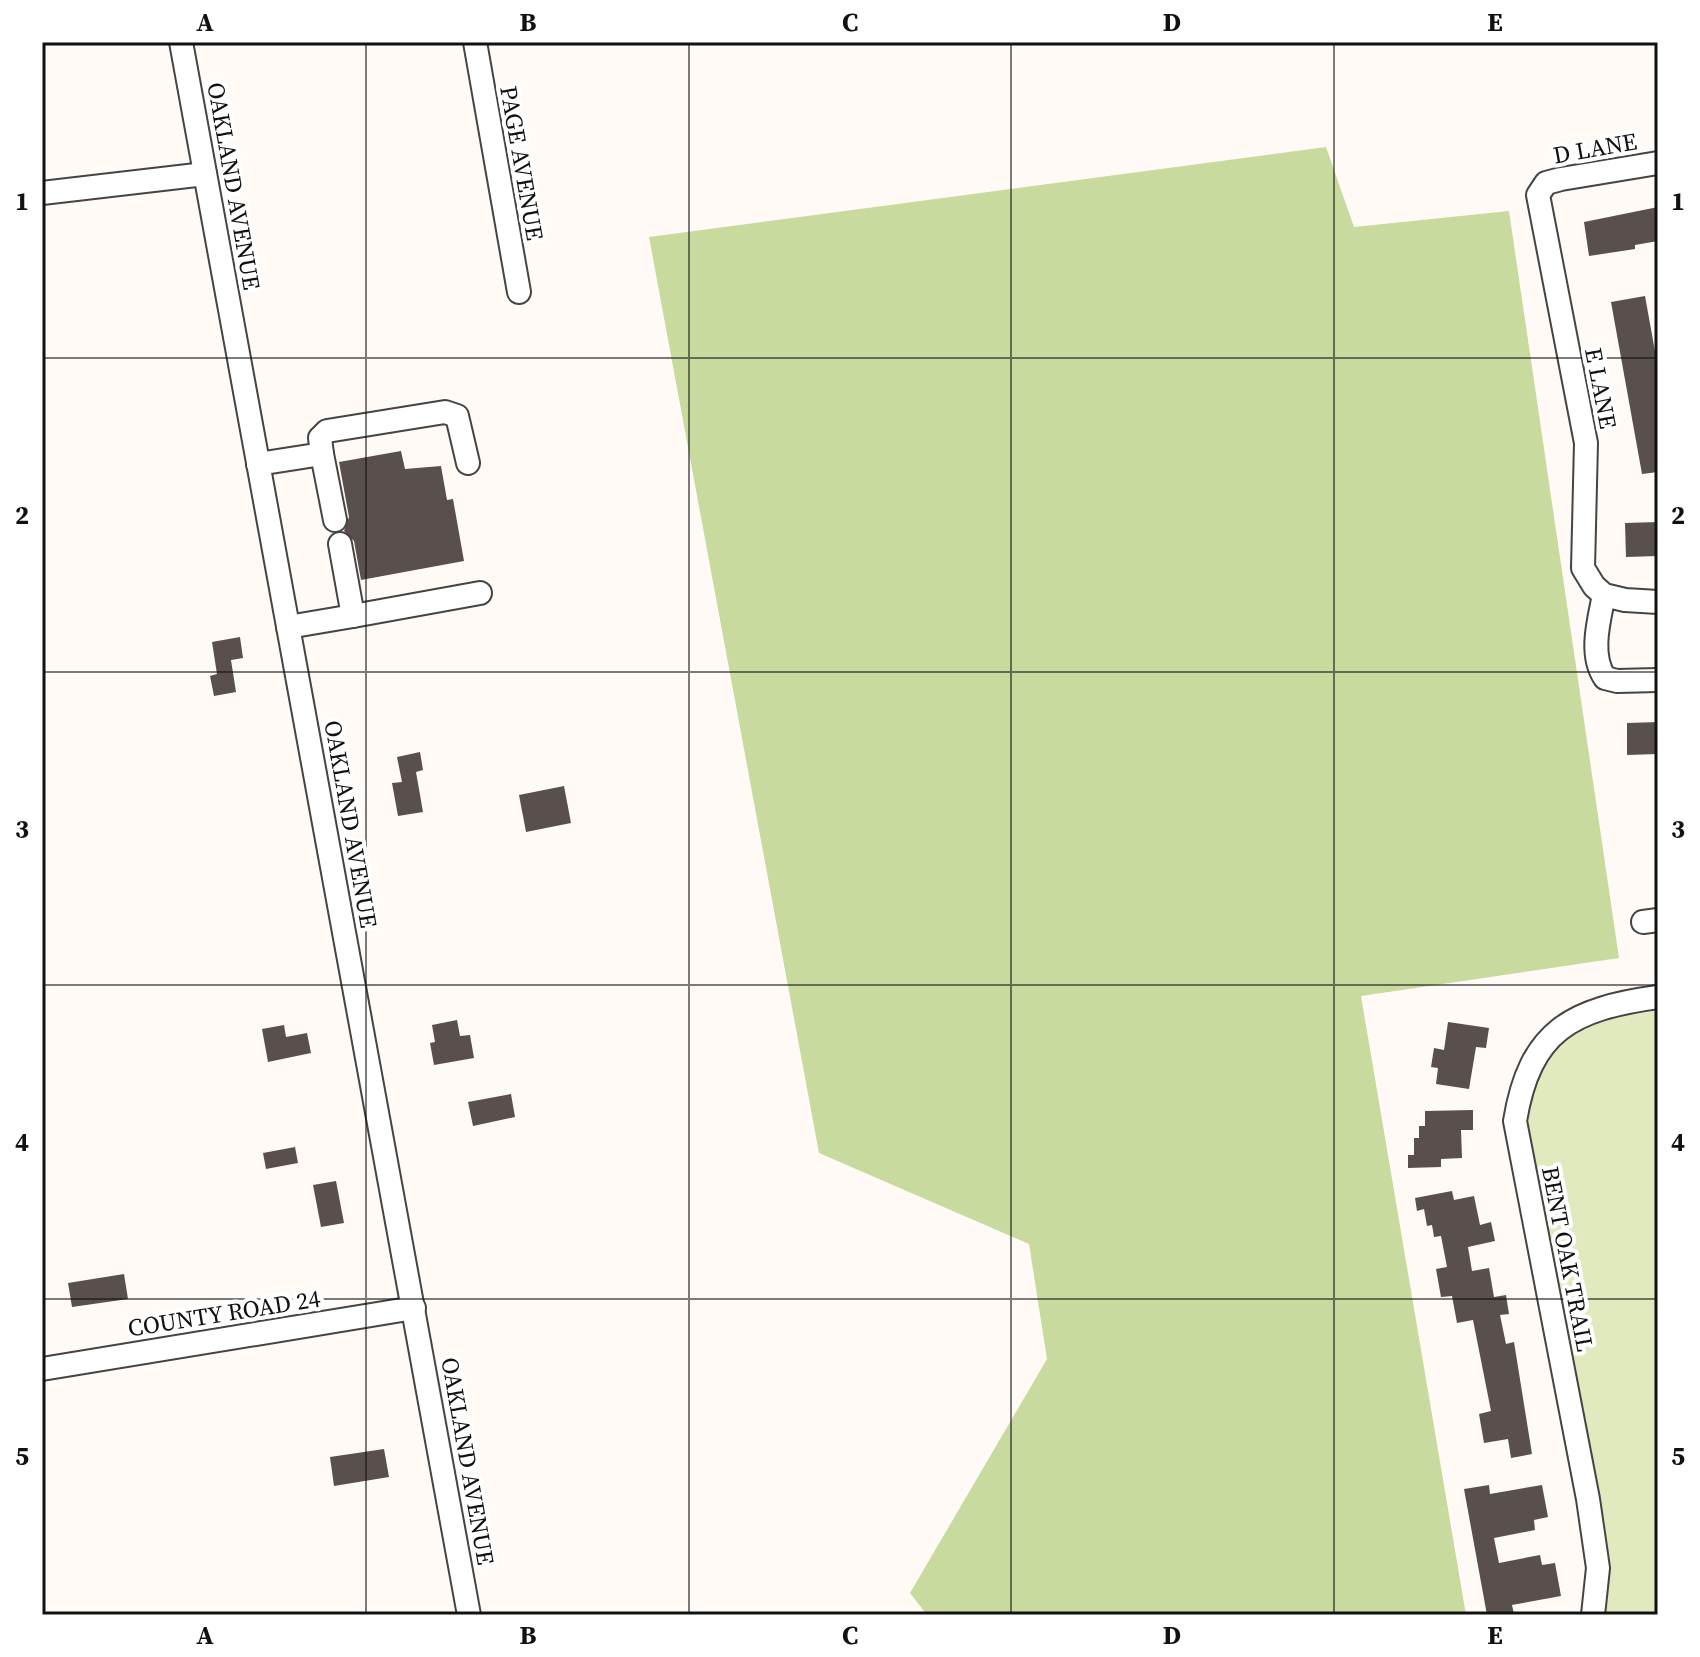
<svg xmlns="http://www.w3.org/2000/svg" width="1700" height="1657" font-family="'Source Serif 4',serif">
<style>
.green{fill:#e0eabe}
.forest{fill:#c8da9d}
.building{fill:#594f4d}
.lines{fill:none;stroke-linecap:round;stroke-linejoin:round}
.minor-casing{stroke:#444;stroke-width:26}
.minor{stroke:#fff;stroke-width:22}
.grid{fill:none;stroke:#111;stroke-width:2;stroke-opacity:0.55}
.labels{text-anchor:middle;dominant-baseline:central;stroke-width:8;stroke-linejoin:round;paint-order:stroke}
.street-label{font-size:24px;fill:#111;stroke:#fff}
.neatline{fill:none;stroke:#111;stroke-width:3}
.grid-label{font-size:26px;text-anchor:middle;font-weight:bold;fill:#111}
</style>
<rect width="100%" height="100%" fill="#fffaf5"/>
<path class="green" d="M1658,1011V1615H1601L1525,1122C1529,1105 1531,1083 1539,1067C1564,1022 1612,1018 1658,1011Z"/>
<polygon class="forest" points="1326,147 1354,227 1509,211 1619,958 1361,996 1466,1615 927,1615 910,1593 1047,1359 1029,1244 819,1153 649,237"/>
<g class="building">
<polygon points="1658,207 1658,241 1635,245 1635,249 1589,256 1584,222"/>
<polygon points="1645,296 1658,368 1658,472 1642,474 1611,302"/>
<polygon points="401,451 405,469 441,466 447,500 453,499 464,561 361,580 354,541 344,531 349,517 339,462"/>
<polygon points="1658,522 1658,556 1626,557 1625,523"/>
<polygon points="240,637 243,658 231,660 236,692 214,696 210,676 217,674 212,642"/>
<polygon points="1658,722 1658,754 1627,755 1627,723"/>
<polygon points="420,752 423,770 416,772 423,812 398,816 392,783 402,782 397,757"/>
<polygon points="564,786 571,823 526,832 519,795"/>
<polygon points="457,1020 460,1036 470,1035 474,1058 434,1065 430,1043 435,1042 432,1025"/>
<polygon points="1448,1022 1489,1028 1486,1048 1476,1047 1469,1089 1436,1084 1438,1068 1431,1067 1434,1048 1444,1050"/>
<polygon points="284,1025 286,1037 307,1033 311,1053 268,1062 262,1029"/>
<polygon points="511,1094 515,1117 473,1126 468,1102"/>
<polygon points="1473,1110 1473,1130 1461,1130 1462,1158 1441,1159 1441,1167 1408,1168 1408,1155 1414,1155 1414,1138 1419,1138 1419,1126 1425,1126 1425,1111"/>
<polygon points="295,1147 298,1163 266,1169 263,1153"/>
<polygon points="336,1181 344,1223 321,1227 313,1185"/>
<polygon points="1452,1191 1454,1200 1474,1196 1480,1225 1491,1222 1495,1241 1468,1247 1472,1271 1489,1268 1494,1297 1506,1295 1509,1314 1500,1315 1506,1344 1514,1342 1532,1454 1511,1458 1508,1439 1484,1443 1479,1414 1491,1411 1473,1320 1457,1323 1452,1296 1441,1297 1436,1269 1447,1267 1441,1236 1434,1237 1432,1225 1427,1226 1424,1209 1417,1211 1415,1198"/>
<polygon points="124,1274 128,1299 72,1307 68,1283"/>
<polygon points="384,1449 389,1477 334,1486 330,1457"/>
<polygon points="1489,1485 1490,1494 1542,1485 1548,1517 1534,1520 1535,1530 1494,1538 1499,1563 1540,1555 1542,1565 1555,1563 1561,1596 1512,1605 1514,1614 1487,1615 1464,1489"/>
</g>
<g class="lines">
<g class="minor-casing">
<g id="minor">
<polyline points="181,42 469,1615"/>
<polyline points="475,42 519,292"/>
<polyline points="1658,163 1561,179 1546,183 1538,195 1586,443 1583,568 1594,586 1604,595 1625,600 1658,602"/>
<polyline points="42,193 205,174"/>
<polyline points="322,454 335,520"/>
<polyline points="258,464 322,454 320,438 327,431 445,412 457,416 468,463"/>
<path d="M1604,595C1599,620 1589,655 1605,678L1617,681L1658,680"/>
<polyline points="353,616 480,593"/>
<polyline points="288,627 353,616 340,544"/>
<polyline points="1643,922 1658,920"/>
<polyline points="42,1369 414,1308"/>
<path d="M1593,1615L1598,1568L1588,1499L1515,1121C1530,1030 1572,1009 1658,997"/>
</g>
</g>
<use href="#minor" class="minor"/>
</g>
<path class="grid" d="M366,42V1615M689,42V1615M1011,42V1615M1334,42V1615M42,358H1658M42,672H1658M42,985H1658M42,1299H1658"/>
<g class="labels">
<g class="street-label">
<text transform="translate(1595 148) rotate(-10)">D LANE</text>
<text transform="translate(522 163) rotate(80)">PAGE AVENUE</text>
<text transform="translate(234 186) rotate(80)">OAKLAND AVENUE</text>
<text transform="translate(1601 388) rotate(79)">E LANE</text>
<text transform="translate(351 824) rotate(80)">OAKLAND AVENUE</text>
<text transform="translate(1568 1259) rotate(79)">BENT OAK TRAIL</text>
<text transform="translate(224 1313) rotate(-9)">COUNTY ROAD 24</text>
<text transform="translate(468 1461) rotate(80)">OAKLAND AVENUE</text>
</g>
</g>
<rect width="1700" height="1657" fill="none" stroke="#ffffff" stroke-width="88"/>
<rect x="44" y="44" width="1612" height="1569" class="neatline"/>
<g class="grid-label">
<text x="205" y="31">A</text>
<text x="528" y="31">B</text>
<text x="850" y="31">C</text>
<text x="1172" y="31">D</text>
<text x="1495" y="31">E</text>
<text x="22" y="210">1</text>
<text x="1678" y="210">1</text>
<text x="22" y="524">2</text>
<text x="1678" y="524">2</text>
<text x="22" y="838">3</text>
<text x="1678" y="838">3</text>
<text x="22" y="1151">4</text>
<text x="1678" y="1151">4</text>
<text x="22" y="1465">5</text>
<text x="1678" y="1465">5</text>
<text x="205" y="1644">A</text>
<text x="528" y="1644">B</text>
<text x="850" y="1644">C</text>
<text x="1172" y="1644">D</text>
<text x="1495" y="1644">E</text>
</g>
</svg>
